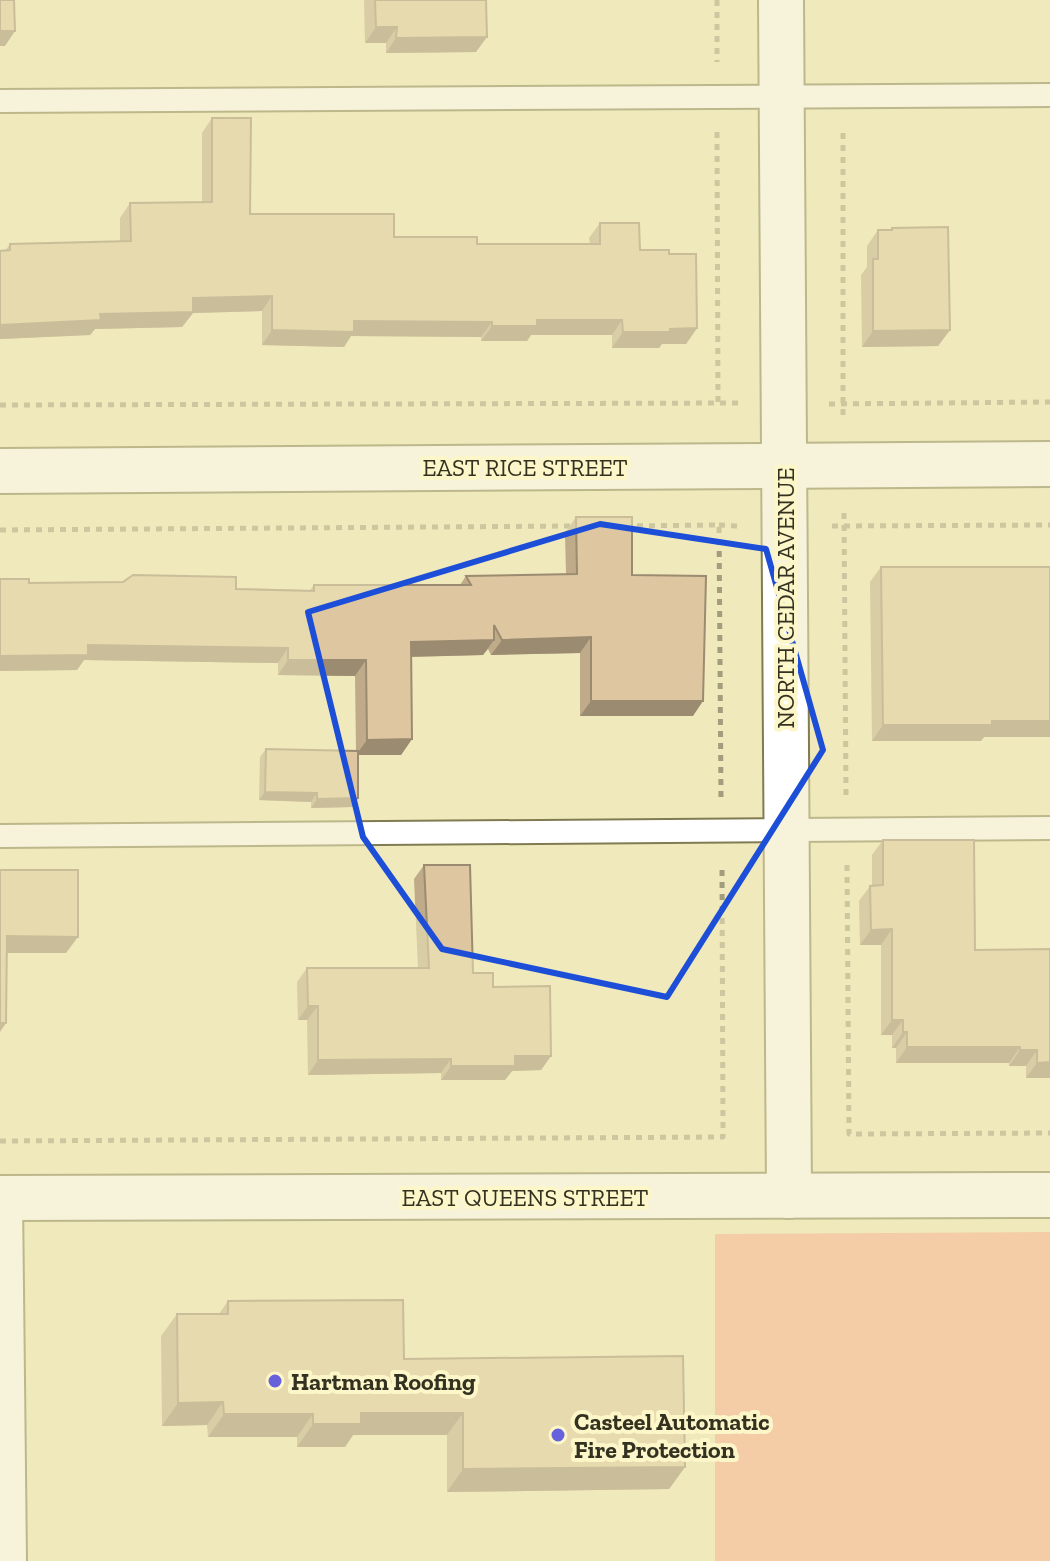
<svg xmlns="http://www.w3.org/2000/svg" width="1050" height="1561" font-family="'Zilla Slab',serif">
<style>
.green{fill:#faa889}
.lines{fill:none;stroke-linecap:round;stroke-linejoin:round}
.service-casing{stroke:#817b52;stroke-width:26}
.minor-casing{stroke:#817b52;stroke-width:48}
.path{stroke:#a29d7c;stroke-width:5;stroke-dasharray:6 6;stroke-linecap:butt}
.service{stroke:#fff;stroke-width:22}
.minor{stroke:#fff;stroke-width:44}
.wall{fill:#bfab8a}
.shaded-wall{fill:#9b8b70}
.building{fill:#dec7a0;stroke:#9b8b70;stroke-width:2}
.marked{fill:none;stroke:#1d4ed8;stroke-width:6;stroke-linejoin:round}
.poi-dot{fill:#6761db;stroke:#fcf6c9;stroke-width:3}
.labels{text-anchor:middle;dominant-baseline:central;stroke-width:8;stroke-linejoin:round;paint-order:stroke}
.street-label{font-size:24px;fill:#333120;stroke:#fcf6c9}
.poi-label{font-size:24px;font-weight:bold;fill:#333120;stroke:#fcf6c9;text-anchor:start}
</style>
<rect width="100%" height="100%" fill="#efe9bc"/>
<polygon class="green" points="1050,1232 1050,1561 715,1561 715,1234"/>
<g class="lines">
<g class="service-casing">
<g id="service">
<polyline points="0,101 1050,95"/>
<polyline points="0,836 1050,828"/>
</g>
</g>
<g class="minor-casing">
<g id="minor">
<polyline points="781,0 789,1196"/>
<polyline points="0,471 1050,464"/>
<polyline points="0,1198 1050,1195"/>
<polyline points="0,1198 4,1561"/>
</g>
</g>
<g class="path">
<polyline points="717,0 717,62"/>
<polyline points="717,132 718,403"/>
<polyline points="843,133 843,419"/>
<polyline points="829,404 1050,402"/>
<polyline points="0,405 739,403"/>
<polyline points="844,513 846,795"/>
<polyline points="719,525 738,526"/>
<polyline points="625,526 719,525 721,797"/>
<polyline points="832,526 1050,525"/>
<polyline points="0,530 575,526"/>
<polyline points="847,865 849,1134 1050,1133"/>
<polyline points="0,1141 723,1137 722,867"/>
</g>
<use href="#service" class="service"/>
<use href="#minor" class="minor"/>
</g>
<g class="wall">
<polygon points="364,0 486,0 476,52 386,53 386,43 365,43"/>
<polygon points="212,118 250,214 394,237 477,244 590,244 589,238 600,223 640,250 669,254 697,328 686,344 662,344 659,348 612,348 612,335 531,335 527,341 481,341 481,337 351,336 344,347 262,345 262,311 193,313 182,327 95,329 90,335 0,339 0,251 5,251 10,244 120,241 120,218 130,203 202,202 202,133"/>
<polygon points="892,228 950,330 938,346 862,347 861,275 867,267 867,246 878,230 891,230"/>
<polygon points="576,517 632,575 693,716 580,716 580,653 491,655 488,649 483,655 411,657 412,739 401,755 358,755 358,798 353,807 311,808 311,802 259,800 260,757 266,749 356,751 355,676 278,675 278,663 84,660 77,670 0,671 0,579 29,583 310,590 314,585 460,585 466,576 566,574 565,533"/>
<polygon points="881,567 1050,737 984,737 981,741 872,741 870,582"/>
<polygon points="883,840 975,950 1050,949 1050,1078 1026,1078 1026,1066 1009,1066 1009,1063 896,1063 896,1048 892,1048 892,1035 881,1035 881,945 860,945 859,901 870,886 872,885 872,855"/>
<polygon points="424,865 473,973 493,987 551,1056 541,1070 512,1071 505,1080 441,1080 441,1073 308,1075 307,1020 298,1020 297,982 307,968 418,968 414,879"/>
<polygon points="228,1301 404,1359 685,1467 669,1489 447,1492 447,1435 353,1435 345,1447 297,1447 297,1437 208,1437 207,1425 162,1426 161,1336 177,1314 219,1314"/>
</g>
<g class="shaded-wall">
<polygon points="376,27 397,27 386,43 365,43"/>
<polygon points="0,31 15,31 5,46 0,46"/>
<polygon points="487,37 476,52 386,53 396,38"/>
<polygon points="272,296 262,311 193,313 182,327 95,329 90,335 0,339 0,325 100,314 193,298"/>
<polygon points="537,320 622,320 612,335 531,335 527,341 481,341 492,326"/>
<polygon points="354,321 492,322 481,337 351,336 344,347 262,345 272,330"/>
<polygon points="697,328 686,344 662,344 659,348 612,348 623,332"/>
<polygon points="950,330 938,346 862,347 873,331"/>
<polygon points="591,637 580,653 491,655 502,640"/>
<polygon points="494,640 483,655 400,657 411,642"/>
<polygon points="88,645 288,648 278,663 84,660 77,670 0,671 0,656"/>
<polygon points="288,660 366,660 355,676 278,675"/>
<polygon points="591,701 703,701 693,716 580,716"/>
<polygon points="992,721 1050,721 1050,737 984,737 981,741 872,741 883,725"/>
<polygon points="412,739 401,755 356,755 367,740"/>
<polygon points="265,792 317,793 311,802 259,800"/>
<polygon points="358,798 353,807 311,808 317,799"/>
<polygon points="892,929 881,945 860,945 871,930"/>
<polygon points="7,936 78,937 66,953 0,953"/>
<polygon points="308,1006 318,1006 307,1020 298,1020"/>
<polygon points="892,1020 903,1020 892,1035 881,1035"/>
<polygon points="0,1023 6,1023 0,1032"/>
<polygon points="903,1032 907,1032 896,1048 892,1048"/>
<polygon points="907,1047 1020,1047 1009,1063 896,1063"/>
<polygon points="1020,1050 1037,1050 1026,1066 1009,1066"/>
<polygon points="515,1056 551,1056 541,1070 512,1071 505,1080 441,1080 451,1066"/>
<polygon points="451,1059 441,1073 308,1075 318,1060"/>
<polygon points="1050,1062 1050,1078 1026,1078 1037,1063"/>
<polygon points="223,1402 207,1425 162,1426 178,1403"/>
<polygon points="361,1413 463,1413 447,1435 353,1435 345,1447 297,1447 313,1424"/>
<polygon points="224,1414 313,1414 297,1437 208,1437"/>
<polygon points="685,1467 669,1489 447,1492 463,1469"/>
</g>
<g class="building">
<polygon points="0,0 14,0 15,31 0,31"/>
<polygon points="375,0 486,0 487,37 396,38 397,27 376,27"/>
<polygon points="212,118 251,118 250,214 394,214 394,237 477,237 477,244 600,244 600,223 639,223 640,250 669,250 669,254 696,254 697,328 670,329 670,332 623,332 622,320 537,320 537,326 492,326 492,322 354,321 354,332 272,330 272,296 193,298 193,312 100,314 101,320 0,325 0,251 10,250 10,244 131,241 130,203 212,202"/>
<polygon points="948,227 950,330 873,331 873,259 878,259 878,230 892,230 892,228"/>
<polygon points="576,517 632,517 632,575 706,576 703,701 591,701 591,637 502,640 494,625 494,640 411,642 412,739 367,740 366,660 288,660 288,648 88,645 88,655 0,656 0,579 29,579 29,583 123,582 133,575 236,577 236,589 314,591 314,585 471,585 466,576 577,574"/>
<polygon points="881,567 1050,567 1050,721 992,721 992,725 883,725"/>
<polygon points="266,749 358,751 358,798 317,799 317,793 265,792"/>
<polygon points="883,840 974,840 975,950 1050,949 1050,1062 1037,1063 1037,1050 1020,1050 1020,1047 907,1047 907,1032 903,1032 903,1020 892,1020 892,929 871,930 870,886 883,885"/>
<polygon points="424,865 470,865 473,973 493,973 493,987 550,986 551,1056 515,1056 515,1066 451,1066 451,1059 318,1060 318,1006 308,1006 307,968 429,968"/>
<polygon points="0,870 78,870 78,937 7,936 6,1023 0,1023"/>
<polygon points="403,1300 404,1359 683,1356 685,1467 463,1469 463,1413 361,1413 361,1424 313,1424 313,1414 224,1414 223,1402 178,1403 177,1314 228,1314 228,1301"/>
</g>
<path d="M0 0H1050V1561H0ZM600,524L766,549L823,750L667,997L442,949L363,837L308,612Z" fill="#efe9bc" fill-opacity=".55" fill-rule="evenodd"/>
<path class="marked" d="M600,524L766,549L823,750L667,997L442,949L363,837L308,612Z"/>
<g class="poi-dot">
<circle cx="275" cy="1381" r="8"/>
<circle cx="558" cy="1435" r="8"/>
</g>
<g class="labels">
<g class="street-label">
<text x="525" y="467">EAST RICE STREET</text>
<text transform="translate(785 598) rotate(-90)">NORTH CEDAR AVENUE</text>
<text x="525" y="1197">EAST QUEENS STREET</text>
</g>
<g class="poi-label">
<text x="291" y="1381">Hartman Roofing</text>
<text x="574" y="1421">Casteel Automatic<tspan x="574" dy="28">Fire Protection</tspan></text>
</g>
</g>
</svg>
